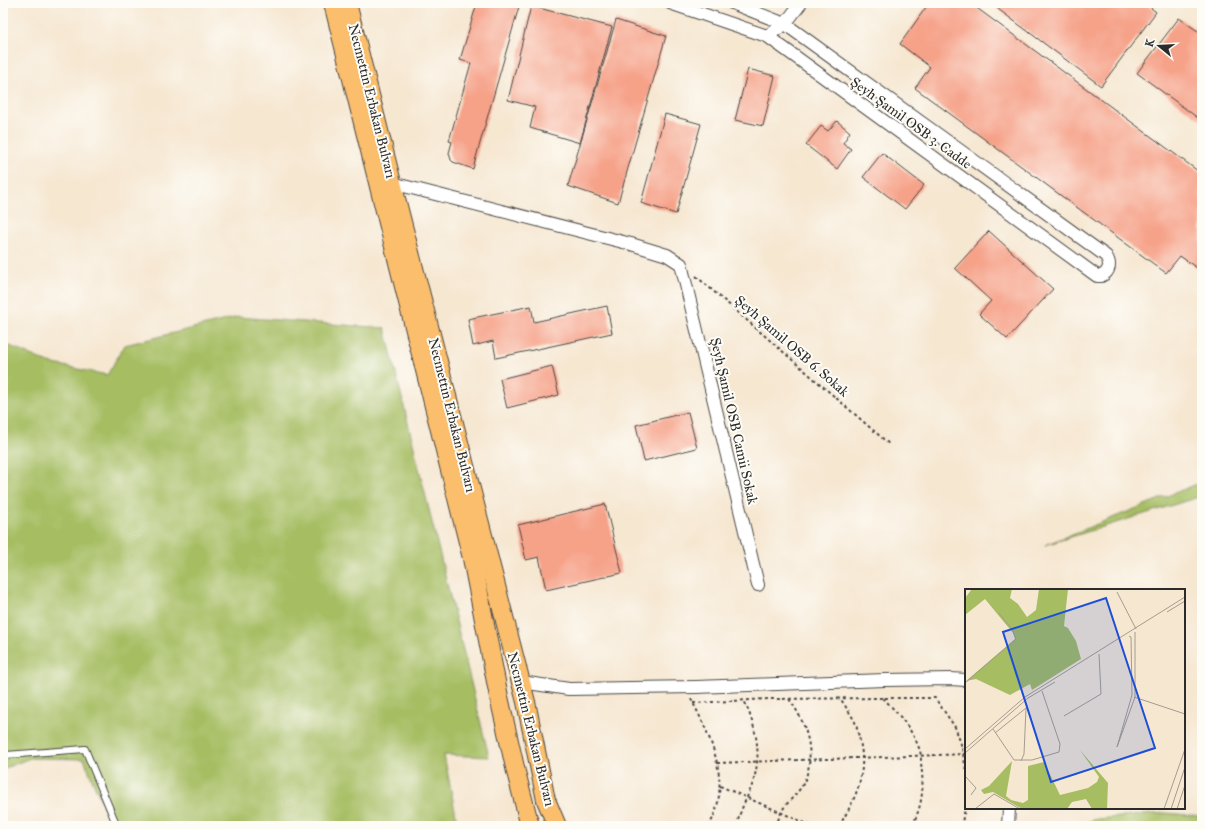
<svg xmlns="http://www.w3.org/2000/svg" width="1205" height="829" font-family="'IM FELL Great Primer',serif">
<style>
.green{fill:#a6bd62;stroke:#687446}
.building{fill:#f6a289}
.lines{fill:none;stroke-linecap:round;stroke-linejoin:round}
.lane-casing{stroke:#494744;stroke-width:8}
.street-casing{stroke:#494744;stroke-width:14}
.primary-casing{stroke:#494744;stroke-width:20}
.path{stroke:#494744;stroke-width:2;stroke-dasharray:3 3;stroke-linecap:butt}
.lane{stroke:#fff;stroke-width:6}
.street{stroke:#fff;stroke-width:12}
.primary{stroke:#fabe6d;stroke-width:18}
.labels{text-anchor:middle;dominant-baseline:central;stroke-width:4;stroke-linejoin:round;paint-order:stroke}
.street-label{font-size:14px;fill:#2b2b2b;stroke:#fdfcf7}
.inset-road{fill:none;stroke:#a59c8f;stroke-width:1}
.view{fill:#1d4ed8;fill-opacity:0.15;stroke:#1d4ed8;stroke-width:2}
.inset-edge{fill:none;stroke:#2b2b2b;stroke-width:2}
</style>
<rect width="100%" height="100%" fill="#fdfcf7"/>
<filter id="ink" filterUnits="userSpaceOnUse"><feTurbulence type="fractalNoise" baseFrequency=".025" numOctaves="2"/><feDisplacementMap in="SourceGraphic" scale="8" xChannelSelector="R" yChannelSelector="G"/><feConvolveMatrix kernelMatrix="1 2 1 2 8 2 1 2 1" color-interpolation-filters="sRGB"/></filter>
<filter id="wash" filterUnits="userSpaceOnUse"><feTurbulence type="fractalNoise" baseFrequency=".012" numOctaves="4" result="noise"/><feDisplacementMap in="SourceGraphic" scale="16" xChannelSelector="R" yChannelSelector="G"/><feGaussianBlur stdDeviation="0.9" result="paint"/><feColorMatrix in="noise" values="0 0 0 0 0 0 0 0 0 0 0 0 0 0 0 0 0 1.4 0 .05"/><feComposite in="paint" operator="in"/></filter>
<g filter="url(#wash)">
<rect width="100%" height="100%" fill="#f6e7d1"/>
<g class="green">
<polygon points="238,317 385,328 489,757 444,755 458,826 111,826 84,759 30,758 3,769 3,343 49,363 107,375 125,345"/>
<polygon points="1202,482 1202,496 1045,545"/>
<polygon points="1165,813 1202,816 1202,826 1073,826 1097,819"/>
</g>
<g id="blocks">
<g class="building">
<polygon points="477,3 520,3 478,150 473,169 453,162 451,160 449,153 452,142 449,141 471,63 460,60"/>
<polygon points="929,3 970,3 1202,174 1201,271 1180,256 1166,273 915,88 930,67 900,44"/>
<polygon points="990,3 1145,3 1156,12 1101,86"/>
<polygon points="531,6 612,27 580,143 530,128 535,107 508,100"/>
<polygon points="1179,18 1202,34 1202,121 1137,73"/>
<polygon points="616,20 666,36 618,203 568,186"/>
<polygon points="748,69 775,76 763,126 735,120"/>
<polygon points="665,114 701,124 676,214 641,203"/>
<polygon points="837,121 850,132 843,143 851,149 837,169 806,145 821,126 828,131"/>
<polygon points="882,153 924,185 905,209 863,177"/>
<polygon points="989,231 1053,289 1007,339 979,314 991,301 955,268"/>
<polygon points="531,306 534,322 607,306 612,333 496,358 493,341 473,346 468,319"/>
<polygon points="552,366 559,395 507,408 500,379"/>
<polygon points="688,412 697,448 644,461 636,425"/>
<polygon points="605,504 622,573 546,590 539,557 526,560 518,525"/>
</g>
</g>
</g>
<g filter="url(#ink)">
<use href="#blocks" fill-opacity="0" stroke="#494744" stroke-width="1"/>
<g class="lines">
<g class="lane-casing">
<polyline id="lane" points="3,756 6,755 85,749 117,826"/>
</g>
<g class="street-casing">
<g id="street">
<path d="M670,3L767,36L1097,276H1101C1110,272 1111,264 1106,256L785,24L732,3"/>
<polyline points="767,36 785,24 801,3"/>
<polyline points="392,183 631,244 667,255 681,264 758,585"/>
<polyline points="521,682 569,689 696,687 885,680 951,679 966,680"/>
<polyline points="1008,826 1009,808"/>
</g>
</g>
<g class="primary-casing">
<g id="primary">
<polyline points="333,3 472,558 499,697 516,772 530,826"/>
<polyline points="347,3 392,183 526,702 546,800 557,826"/>
</g>
</g>
<g class="path">
<polyline points="696,276 889,444"/>
<path d="M883,698C897,712 912,729 919,748C921,752 921,758 921,763C924,787 923,804 912,826"/>
<path d="M691,699C711,737 733,784 709,826"/>
<polyline points="693,703 769,699 883,698 935,698 955,727 961,744 966,769"/>
<polyline points="717,763 966,754"/>
<polyline points="720,786 812,826"/>
<path d="M737,826C739,812 746,800 751,788C763,756 757,730 744,700"/>
<path d="M776,826C778,820 781,812 785,806C791,799 798,793 803,784C817,756 807,723 789,699"/>
<path d="M839,826C857,797 868,772 859,737C858,733 857,727 855,722C851,714 845,706 840,698"/>
<polyline points="961,826 966,805"/>
</g>
<use href="#lane" class="lane"/>
<use href="#street" class="street"/>
<use href="#primary" class="primary"/>
</g>
</g>
<g class="labels">
<g class="street-label">
<text transform="translate(372 101) rotate(76)">Necmettin Erbakan Bulvarı</text>
<text transform="translate(911 123) rotate(36)">Şeyh Şamil OSB 3. Cadde</text>
<text transform="translate(792 346) rotate(41)">Şeyh Şamil OSB 6. Sokak</text>
<text transform="translate(452 415) rotate(76)">Necmettin Erbakan Bulvarı</text>
<text transform="translate(734 421) rotate(77)">Şeyh Şamil OSB Camii Sokak</text>
<text transform="translate(531 729) rotate(76)">Necmettin Erbakan Bulvarı</text>
</g>
</g>
<g transform="translate(965 589)">
<rect width="220" height="220" fill="#f6e7d1"/>
<path d="M7,0H47L45,9L53,15L62,28L71,21L74,0H103L99,37L103,39L111,52L116,70L67,101L65,95L45,106L11,90L1,92L50,50L48,44L20,10L0,26V9ZM115,161L143,194L142,220H127L121,210L107,213L102,220H57L28,203L19,205L16,201L24,197L47,172L41,207L46,211L58,214L63,211V177L79,173L95,206L123,199L132,193L134,188Z" fill="#a6bd62"/>
<path class="inset-road" d="M152,3L171,40M202,23L220,12M164,47L166,48L167,106L152,158L170,108V43M0,94L51,50L47,40L34,24M169,108L220,125M99,127L136,105L134,65M28,140L49,171H67L94,163L95,155L77,102M30,144L61,119L59,165L56,172M0,160L60,108L220,8M0,164L63,109L90,93M0,187L11,199L6,206M10,220L29,205L55,220M199,220L220,160M206,220L220,178M212,220L220,196"/>
<path class="view" d="M141,9L190,159L86,193L38,43Z"/>
<rect width="220" height="220" class="inset-edge"/>
</g>
<rect width="1205" height="829" fill="none" stroke="#fdfcf7" stroke-width="16"/>
<g transform="translate(1159 46) rotate(288)" stroke="#fdfcf7" stroke-width="3" paint-order="stroke">
<path d="M0-3L7 15L0 10L-7 15Z" fill="#2b2b2b"/>
<text y="-6" font-size="11" font-weight="bold" text-anchor="middle" fill="#2b2b2b">K</text>
</g>
</svg>
